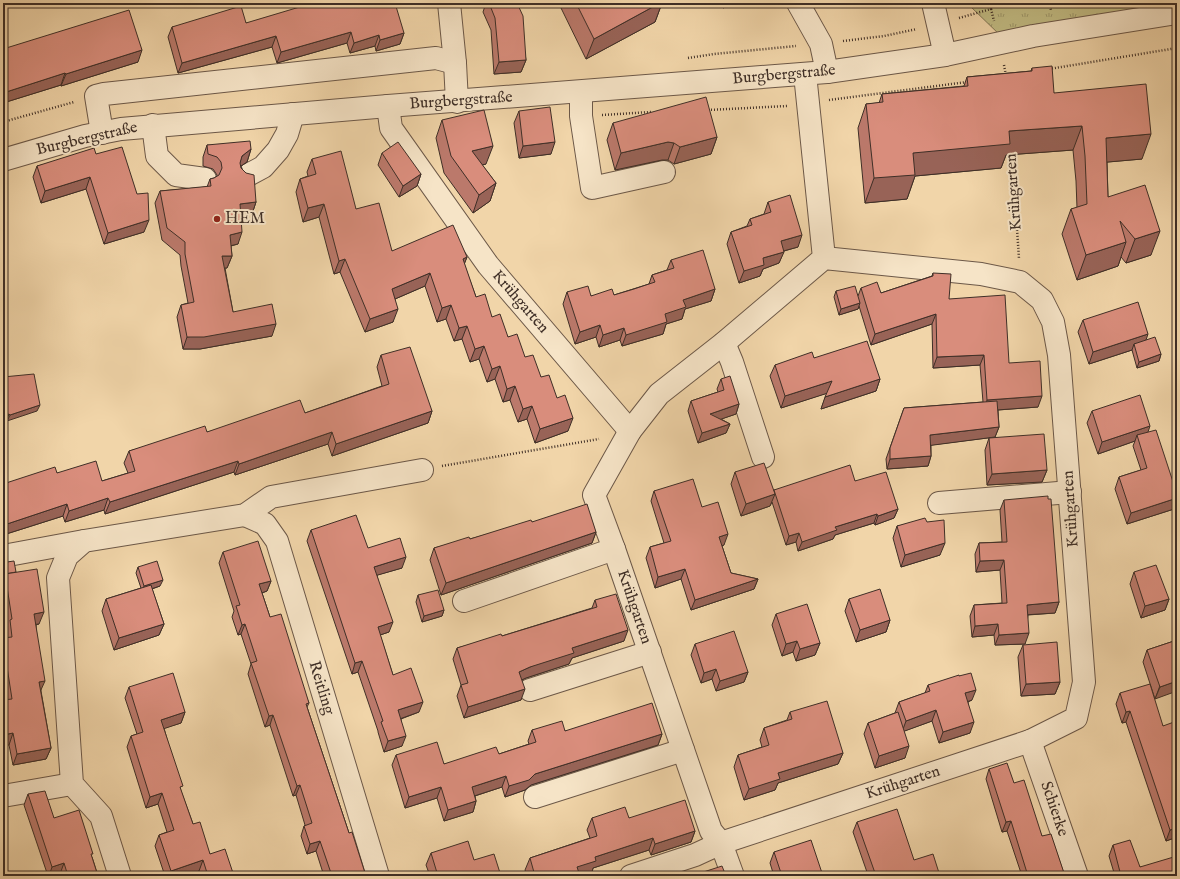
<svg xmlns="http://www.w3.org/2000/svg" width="1180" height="879" font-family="'IM FELL English',serif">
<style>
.grass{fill:url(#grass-tufts);stroke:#807555}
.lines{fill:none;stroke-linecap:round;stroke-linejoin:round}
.minor-casing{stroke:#6c5848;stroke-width:24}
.path{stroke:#3f2f27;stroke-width:2.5;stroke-dasharray:1 2;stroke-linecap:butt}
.minor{stroke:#f6e4c7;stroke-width:22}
.wall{fill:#bb796b;stroke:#3f2f27}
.shaded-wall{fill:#986357;stroke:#3f2f27}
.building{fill:#d98d7c;stroke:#3f2f27}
.poi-dot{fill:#8f2418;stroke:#f6e4c7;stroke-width:1.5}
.labels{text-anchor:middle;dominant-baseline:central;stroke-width:4;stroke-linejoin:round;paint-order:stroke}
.street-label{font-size:16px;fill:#3f2f27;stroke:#f6e4c7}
.poi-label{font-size:16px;fill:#3f2f27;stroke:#f6e4c7;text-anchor:start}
</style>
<defs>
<pattern id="grass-tufts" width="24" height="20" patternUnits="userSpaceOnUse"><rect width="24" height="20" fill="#c1bb83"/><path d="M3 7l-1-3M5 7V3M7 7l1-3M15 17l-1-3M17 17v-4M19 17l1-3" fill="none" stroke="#9e986b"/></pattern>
</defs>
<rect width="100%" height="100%" fill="#f1d5a9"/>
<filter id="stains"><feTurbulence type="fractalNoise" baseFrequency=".005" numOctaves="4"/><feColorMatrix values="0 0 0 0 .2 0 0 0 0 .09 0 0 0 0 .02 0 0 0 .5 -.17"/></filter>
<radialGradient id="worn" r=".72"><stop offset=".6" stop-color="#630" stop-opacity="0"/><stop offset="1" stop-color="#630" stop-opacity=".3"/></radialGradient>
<polygon class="grass" points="984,3 1160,3 1002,37 970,6"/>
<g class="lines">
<g class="minor-casing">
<g id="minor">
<polyline points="449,3 455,63 457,102"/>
<polyline points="798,3 821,44 827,72"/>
<polyline points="933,3 945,55"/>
<polyline points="805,74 824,258 724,343 659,394 630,431 594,495 614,549 711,831 721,843 1030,741 1076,718 1084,682 1059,355 1053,322 1042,300 1020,282 981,274 824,258"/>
<polyline points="581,92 581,116 592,188 664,172"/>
<polyline points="388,106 391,128 488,265 630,431"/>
<polyline points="153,125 157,156 176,175 205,179"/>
<polyline points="102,133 96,96 104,94 436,58 455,63"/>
<polyline points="3,160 85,136 121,129 388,106 827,72 945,55 1033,36 1177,13"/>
<polyline points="248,175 263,167 278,150 287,134 293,114"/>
<polyline points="724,343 732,362 763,457"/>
<polyline points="939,503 1070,492"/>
<polyline points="245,515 265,524 277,541 378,876"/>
<polyline points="3,556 84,541"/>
<polyline points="464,601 614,549"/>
<polyline points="530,690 650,652"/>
<polyline points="1030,741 1077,876"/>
<polyline points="3,796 72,784"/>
<polyline points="535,797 683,750"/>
<polyline points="120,876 101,816 72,784 58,578 67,556 84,541 245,515 271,497 422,470"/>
<polyline points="631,876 695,855 721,843 733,876"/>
</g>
</g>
<g class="path">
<polyline points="1049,3 1051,10"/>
<polyline points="991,9 994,21"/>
<polyline points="959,18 991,9 990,3"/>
<polyline points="843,41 884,36 917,29"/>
<polyline points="688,58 714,54 796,46"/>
<polyline points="1004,65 1006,76"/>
<polyline points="1049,69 1177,48"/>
<polyline points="829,100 967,82"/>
<polyline points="708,110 787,106"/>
<polyline points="602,115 651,112"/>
<polyline points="3,122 74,102"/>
<polyline points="1012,152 1019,259"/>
<polyline points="442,466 599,439"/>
</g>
<use href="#minor" class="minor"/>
</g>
<g class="wall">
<polygon points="486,3 517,3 526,60 521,72 494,74 491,30 483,12"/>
<polygon points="563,3 662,3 655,22 586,59 561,8"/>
<polygon points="721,3 732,3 723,8"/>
<polygon points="246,23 404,33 400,44 376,51 375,46 350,53 347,43 277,63 272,47 178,73 168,37 172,27"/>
<polygon points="3,49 138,62 61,86 61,85 3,103"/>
<polygon points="1032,68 1054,93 1142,159 1107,162 1108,197 1151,255 1126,263 1121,257 1118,266 1077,280 1062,234 1071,209 1077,208 1076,181 1073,150 1006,155 1001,168 915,176 907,199 865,203 858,128 866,104 879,103 882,94 964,86 967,77 1031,71"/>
<polygon points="519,111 551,154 519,158 514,123"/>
<polygon points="442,120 486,164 482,165 496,183 490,201 473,213 444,173 436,138"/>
<polygon points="613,123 717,137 711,154 674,164 668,160 662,160 615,170 607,140"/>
<polygon points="207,145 251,149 247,162 241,166 256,202 252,214 241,215 238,244 231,246 232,256 227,268 225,268 233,312 272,336 200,349 183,349 177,317 181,305 188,303 181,266 180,255 162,240 155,203 160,191 207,187 210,179 214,178 217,176 217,175 213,169 203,166 203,157"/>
<polygon points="382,153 421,174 417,186 399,197 378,165"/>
<polygon points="96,154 144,232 104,244 86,189 41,203 33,177 37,166"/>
<polygon points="312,159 356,209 392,251 467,257 464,264 476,297 492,317 541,377 568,431 535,443 527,419 518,422 510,400 503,402 495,379 487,382 479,359 470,362 462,339 454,341 446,319 437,322 425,286 395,299 393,322 365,332 340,272 334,274 319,217 303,222 296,192 300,179 308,176 307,172"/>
<polygon points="768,202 798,247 784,251 779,263 763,269 760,276 739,283 727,244 731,232 747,226 750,219 764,214"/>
<polygon points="671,260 715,289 711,301 685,309 682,319 666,324 663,334 622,346 620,340 599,347 596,337 575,344 563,304 567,292 591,296 614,295 649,284 652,275 667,270"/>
<polygon points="933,273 949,299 1009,363 1038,407 998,410 999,427 995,437 931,445 931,456 928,466 887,469 886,459 904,408 983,402 980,365 933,368 932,324 871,345 859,306 858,309 839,315 834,297 836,291 858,296 861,288 881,293 932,276"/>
<polygon points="1083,320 1161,354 1159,361 1137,368 1132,350 1089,364 1078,332"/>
<polygon points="381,355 432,411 428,423 332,456 328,444 235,475 234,472 105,514 104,510 65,522 63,516 3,535 3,484 57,473 102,481 128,473 124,463 129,451 207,432 305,413 382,386 377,367"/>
<polygon points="814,358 880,379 876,391 821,409 827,393 781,408 770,376 775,365"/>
<polygon points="721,379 739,404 736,414 721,419 730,424 726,433 698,443 688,411 691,401 718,392 717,389"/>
<polygon points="1092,411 1148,432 1174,509 1127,524 1115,489 1119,477 1141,470 1133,446 1135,441 1098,454 1087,423"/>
<polygon points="989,438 1047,470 1042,482 987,485 985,450"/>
<polygon points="735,472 773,491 774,490 855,481 898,509 894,518 875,525 874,523 835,535 833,539 798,551 796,542 786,545 772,502 770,506 741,516 731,484"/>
<polygon points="654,491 702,507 724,545 722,546 731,573 758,579 754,589 691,610 681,579 655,588 646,558 650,547 664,543 651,501"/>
<polygon points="1004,500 1059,602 1055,613 1028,615 1025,644 995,645 994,635 972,637 970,616 974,605 1002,603 1000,570 976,572 975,554 979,543 1002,542 1000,510"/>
<polygon points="532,522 596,532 592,543 441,595 430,560 434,548 470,539"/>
<polygon points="927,522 940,555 901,567 893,538 897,526"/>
<polygon points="311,530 402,568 377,575 389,632 380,635 393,675 419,712 401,719 402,746 384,752 378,732 378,731 358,672 352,674 307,541"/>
<polygon points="223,552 271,581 267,591 262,593 270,617 309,703 307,707 349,833 366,876 324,876 316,851 307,854 301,836 304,826 305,825 296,795 293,796 270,725 265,727 248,674 251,664 241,634 238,635 232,617 234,611 219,563"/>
<polygon points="3,561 16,572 39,624 36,625 41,691 51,748 46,759 13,765 9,745 6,700 3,680 3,638 6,638 5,631 7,627 3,602"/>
<polygon points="138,567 160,586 152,589 164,624 159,635 114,650 102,611 106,599 141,588 136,573"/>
<polygon points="1134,572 1169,599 1165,610 1141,618 1130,584"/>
<polygon points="418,595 444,610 442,616 422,622 416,602"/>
<polygon points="849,599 890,620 886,632 856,642 845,611"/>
<polygon points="595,600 624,641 572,658 569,664 526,678 522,680 521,700 464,718 457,696 461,685 453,659 457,648 502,636 592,608"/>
<polygon points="776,614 820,643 815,655 796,661 793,652 782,656 772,625"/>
<polygon points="1177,640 1155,699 1143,662 1147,650"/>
<polygon points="695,644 748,672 744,682 716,691 712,679 701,683 691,655"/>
<polygon points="1023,645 1060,682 1055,694 1021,696 1018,657"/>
<polygon points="928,685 972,700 968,702 970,733 939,743 932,721 904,731 905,758 875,768 864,734 868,723 895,713 899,702 925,693"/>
<polygon points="129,687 185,712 181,723 164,728 181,791 193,824 210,854 234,876 201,876 199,871 185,876 165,876 155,846 159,835 167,832 158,804 146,808 127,747 131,736 137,734 125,698"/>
<polygon points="1120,693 1163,726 1177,729 1177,837 1166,841 1126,722 1122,723 1116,704"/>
<polygon points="790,712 843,753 838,764 778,783 775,790 744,800 734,767 738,755 762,747 760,740 764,728 787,720"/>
<polygon points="532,730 565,731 662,734 658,745 531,785 525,790 505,797 502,787 475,796 476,801 473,812 444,821 437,798 405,808 392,765 396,755 444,764 499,754 529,744 528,741"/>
<polygon points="989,769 1014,783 1042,836 1065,876 1022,876 1007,831 1002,832 986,779"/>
<polygon points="28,794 54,818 92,857 98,876 61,876 60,874 54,876 48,876 24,805"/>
<polygon points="592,818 629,818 695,831 691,842 651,855 649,850 593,868 592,872 581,876 527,876 525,870 530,858 590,838 587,830"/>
<polygon points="857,822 914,860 868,875 853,832"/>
<polygon points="1113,845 1140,867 1177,876 1115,876 1109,856"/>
<polygon points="774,852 823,876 774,876 770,863"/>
<polygon points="431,853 501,876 430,876 426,865"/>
</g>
<g class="shaded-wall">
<polygon points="660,3 662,3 655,22 586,59 594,39"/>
<polygon points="725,3 732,3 723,8"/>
<polygon points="351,32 347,43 277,63 281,52"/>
<polygon points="404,33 400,44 376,51 380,40"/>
<polygon points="379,35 375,46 350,53 354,43"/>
<polygon points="276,36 272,47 178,73 182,63"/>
<polygon points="142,50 138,62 61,86 66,74"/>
<polygon points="526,60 521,72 494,74 499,62"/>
<polygon points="65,73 61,85 3,103 3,93"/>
<polygon points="1082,126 1073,150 1006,155 1001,168 915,176 907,199 865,203 874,178 913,153 1009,131"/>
<polygon points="1151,134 1142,159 1097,163 1106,138"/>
<polygon points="717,137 711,154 674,164 680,147"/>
<polygon points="555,142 551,154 519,158 523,146"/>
<polygon points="668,142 674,143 668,160 662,160 615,170 621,153"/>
<polygon points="493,146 486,164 466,169 472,151"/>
<polygon points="251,149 247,162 238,168 242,156"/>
<polygon points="421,174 417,186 399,197 403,186"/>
<polygon points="90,177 86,189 41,203 45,191"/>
<polygon points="496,183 490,201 473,213 479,195"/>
<polygon points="256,202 252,214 236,216 240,204"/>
<polygon points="324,204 319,217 303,222 308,208"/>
<polygon points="149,220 144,232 104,244 108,233"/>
<polygon points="1160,231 1151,255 1126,263 1135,239"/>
<polygon points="242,232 238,244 225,247 230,235"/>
<polygon points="802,235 798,247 776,253 781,241"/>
<polygon points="1126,242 1118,266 1077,280 1086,255"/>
<polygon points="784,252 779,263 763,269 760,276 739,283 744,271 763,258"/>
<polygon points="222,256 232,256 227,268 218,268"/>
<polygon points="467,257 462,270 463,259"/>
<polygon points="345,259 340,272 334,274 339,261"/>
<polygon points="430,273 425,286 388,302 392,289"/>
<polygon points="715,289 711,301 685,309 682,319 666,324 663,334 622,346 626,335 665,314 683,300"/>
<polygon points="860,303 858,309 839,315 841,309"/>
<polygon points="451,305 446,319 437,322 442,308"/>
<polygon points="398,309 393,322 365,332 370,319"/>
<polygon points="936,314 932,324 871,345 875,334"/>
<polygon points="276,324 272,336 200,349 183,349 187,337"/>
<polygon points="600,325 596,337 575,344 580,332"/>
<polygon points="467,326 462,339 454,341 459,328"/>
<polygon points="624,328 620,340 599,347 603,335"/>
<polygon points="1148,334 1144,346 1134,344 1132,350 1089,364 1093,352"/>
<polygon points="484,346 479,359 470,362 475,349"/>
<polygon points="1161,354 1159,361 1137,368 1139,362"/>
<polygon points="984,355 980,365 933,368 937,357"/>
<polygon points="500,366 495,379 487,382 492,369"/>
<polygon points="880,379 876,391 821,409 825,397"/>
<polygon points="832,381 828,393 781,408 785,396"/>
<polygon points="515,386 510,400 503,402 507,389"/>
<polygon points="1042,396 1038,407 983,411 987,400"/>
<polygon points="739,404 736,414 707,424 710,414"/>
<polygon points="40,405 37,411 7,421 10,415"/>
<polygon points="532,406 527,419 518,422 523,409"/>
<polygon points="432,411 428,423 332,456 336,444"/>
<polygon points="9,414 7,420 3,421 3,416"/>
<polygon points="573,418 568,431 535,443 540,429"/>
<polygon points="730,424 726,433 698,443 702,433"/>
<polygon points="1150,426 1146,438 1137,435 1135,441 1098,454 1102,442"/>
<polygon points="999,427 995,437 926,446 930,435"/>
<polygon points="332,432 328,444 235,475 239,464"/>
<polygon points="931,456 928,466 887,469 890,459"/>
<polygon points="238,461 234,472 105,514 110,502"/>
<polygon points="1047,470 1042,482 987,485 992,474"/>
<polygon points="775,494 770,506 741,516 746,504"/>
<polygon points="108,498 104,510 65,522 69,511"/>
<polygon points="1177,498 1177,502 1174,509 1127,524 1131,513"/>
<polygon points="67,504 63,516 3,535 7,524"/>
<polygon points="898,509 894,518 875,525 878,516"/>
<polygon points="877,514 874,523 835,535 833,539 798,551 802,542 835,527"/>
<polygon points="596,532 592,543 441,595 446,583"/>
<polygon points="799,533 796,542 786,545 789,536"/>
<polygon points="728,534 724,545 716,548 719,537"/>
<polygon points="945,543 940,555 901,567 905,555"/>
<polygon points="406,557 402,568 371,577 374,567"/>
<polygon points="1004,560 1000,570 976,572 980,561"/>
<polygon points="685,569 681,579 655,588 658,577"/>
<polygon points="758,579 754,589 691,610 695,600"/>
<polygon points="163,580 160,586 142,592 144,586"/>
<polygon points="271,581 267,591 256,595 259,584"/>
<polygon points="1169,599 1165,610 1141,618 1145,606"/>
<polygon points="1059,602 1055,613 1023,615 1027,605"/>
<polygon points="444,610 442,616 422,622 424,616"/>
<polygon points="44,612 39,624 30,625 34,614"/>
<polygon points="890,620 886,632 856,642 860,630"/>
<polygon points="393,622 389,632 374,637 378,627"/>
<polygon points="164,624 159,635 114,650 119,638"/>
<polygon points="245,624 241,634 238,635 242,625"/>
<polygon points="998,624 994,635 972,637 975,626"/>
<polygon points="628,630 624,641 572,658 569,664 526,678 515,683 519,672 572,648"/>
<polygon points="1029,633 1025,644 995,645 999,635"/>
<polygon points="797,641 793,652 782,656 786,644"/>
<polygon points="820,643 815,655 796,661 800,649"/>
<polygon points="362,661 358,672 352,674 355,663"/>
<polygon points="716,669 712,679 701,683 704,673"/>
<polygon points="748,672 744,682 716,691 720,681"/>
<polygon points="45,681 40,692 39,682"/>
<polygon points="1177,681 1177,691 1155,699 1160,687"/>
<polygon points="1060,682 1055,694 1021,696 1026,684"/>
<polygon points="525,689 521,700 464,718 468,707"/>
<polygon points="976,690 972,700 961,704 965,693"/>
<polygon points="423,702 419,712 394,721 398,710"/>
<polygon points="936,710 932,721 902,732 906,721"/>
<polygon points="1130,711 1126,722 1122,723 1126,712"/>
<polygon points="185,712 181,723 157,731 161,720"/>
<polygon points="273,715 270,725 265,727 269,716"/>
<polygon points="974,722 970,733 939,743 943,732"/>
<polygon points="13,733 9,745 3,746 3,735"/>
<polygon points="662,734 658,745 531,785 525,790 505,797 509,786 535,774"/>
<polygon points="406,736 402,746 384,752 388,741"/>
<polygon points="909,746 905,758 875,768 879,756"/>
<polygon points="51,748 46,759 13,765 17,754"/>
<polygon points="843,753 838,764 778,783 775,790 744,800 749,789 778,773"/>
<polygon points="506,776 502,787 468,798 472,787"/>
<polygon points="300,785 296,795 293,796 297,786"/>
<polygon points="441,787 437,798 405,808 409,797"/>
<polygon points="162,793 158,804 146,808 150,797"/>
<polygon points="476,801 473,812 444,821 448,810"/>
<polygon points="1011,821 1007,831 1002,832 1006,822"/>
<polygon points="1177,828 1177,837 1166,841 1170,830"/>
<polygon points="695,831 691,842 651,855 655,844"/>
<polygon points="653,838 649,850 593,868 592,872 581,876 574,876 577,867 595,857"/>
<polygon points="320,841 316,851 307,854 310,844"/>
<polygon points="203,860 199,871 185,876 169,876 171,871"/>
<polygon points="64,863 60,874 54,876 49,876 52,867"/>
<polygon points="1120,872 1123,872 1121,876 1119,876"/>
</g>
<g class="building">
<polygon points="313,3 395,3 404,33 380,40 379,35 354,43 351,32 281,52 276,36 182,63 172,27 241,6 246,23"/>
<polygon points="489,3 517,3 523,16 526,60 499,62 495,18"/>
<polygon points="576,3 660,3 594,39"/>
<polygon points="129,10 142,50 66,74 65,73 3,93 3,49"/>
<polygon points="1052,66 1054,93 1146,84 1151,134 1106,138 1108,197 1145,185 1160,231 1135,239 1120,221 1126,242 1086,255 1071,209 1087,204 1085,156 1082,126 1009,131 1010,144 913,153 915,175 874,178 866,104 883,102 882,94 968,86 967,77 1032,71 1032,68"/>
<polygon points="706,97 717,137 680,147 674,143 668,142 621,153 613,123"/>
<polygon points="550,107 555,142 523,146 519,111"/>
<polygon points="484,110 493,146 472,151 496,183 479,195 451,156 442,120"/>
<polygon points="250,141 251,149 242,156 240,163 241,168 246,173 254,175 256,202 240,204 242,232 230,235 232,256 222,256 233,312 272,304 276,324 204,337 187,337 181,305 194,302 185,254 185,242 167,228 160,191 211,186 210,179 214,178 219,175 222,168 221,162 217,157 208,154 207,145"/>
<polygon points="398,142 421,174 403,186 382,153"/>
<polygon points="122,147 137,194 148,193 149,220 108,233 90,177 45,191 37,166 94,148 96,154"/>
<polygon points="341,151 356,209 379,203 392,251 453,225 467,257 463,259 476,297 485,294 492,317 500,314 508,337 517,334 525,357 533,355 541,377 549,375 557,398 565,395 573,418 540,429 532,406 523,409 515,386 507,389 500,366 492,369 484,346 475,349 467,326 459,328 451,305 442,308 430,273 392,289 398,309 370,319 345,259 339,261 324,204 308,208 300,179 316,174 312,159"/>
<polygon points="790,195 802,235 781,241 784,252 763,258 764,265 744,271 731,232 752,225 750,219 771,212 768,202"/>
<polygon points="703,250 715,289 683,300 686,307 665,314 667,322 626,335 624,328 603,335 600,325 580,332 567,292 588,286 591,296 612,289 614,295 634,289 655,282 652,275 674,268 671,260"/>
<polygon points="933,273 951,274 949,299 1005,295 1009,363 1040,361 1042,396 987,400 984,355 937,357 936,314 875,334 861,288 877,282 881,293 933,276"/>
<polygon points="855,286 860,303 841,309 836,291"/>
<polygon points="1138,302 1148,334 1093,352 1083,320"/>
<polygon points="1155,337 1161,354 1139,362 1134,344"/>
<polygon points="867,341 880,379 825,397 832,381 785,396 775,365 812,352 814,358"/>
<polygon points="410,347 432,411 336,444 332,432 239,464 238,461 110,502 108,498 69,511 67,504 7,524 3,514 3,484 55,467 57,473 96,461 102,481 135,471 129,451 205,426 207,432 300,400 305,413 389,384 381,355"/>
<polygon points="34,374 40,405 10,415 9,414 3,416 3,377"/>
<polygon points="730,376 739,404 710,414 730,424 702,433 691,401 724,390 721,379"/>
<polygon points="1140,395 1150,426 1102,442 1092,411"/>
<polygon points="997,401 999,427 930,435 931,456 890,459 890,448 904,408"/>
<polygon points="1156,430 1177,494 1177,498 1131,513 1119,477 1147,468 1137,435"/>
<polygon points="1044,434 1047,470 992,474 989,438"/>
<polygon points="764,463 775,494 746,504 735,472"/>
<polygon points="850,465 855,481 886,472 898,509 878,516 877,514 835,527 837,530 802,542 799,533 789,536 774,490"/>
<polygon points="693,479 702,507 718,502 728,534 719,537 731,573 758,579 695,600 685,569 658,577 650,547 671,541 654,491"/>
<polygon points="1048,496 1048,499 1051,499 1059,602 1027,605 1029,633 999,635 998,624 975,626 974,605 1007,603 1004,560 980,561 979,543 1007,542 1004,500"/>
<polygon points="587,504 596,532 446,583 434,548 469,537 470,539 531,520 532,522"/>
<polygon points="356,515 368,548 400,538 406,557 374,567 393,622 378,627 393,675 411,668 423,702 398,710 406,736 388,741 381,722 383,721 362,661 355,663 311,530"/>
<polygon points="925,518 927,522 944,520 945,543 905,555 897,526"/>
<polygon points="258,541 271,581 259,584 270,617 281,614 309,703 306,704 349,833 352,832 366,876 332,876 320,841 310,844 304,826 312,823 300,785 297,786 273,715 269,716 251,663 257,661 245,624 242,625 236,606 240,605 223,552"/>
<polygon points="3,561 7,562 14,561 16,572 5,574 3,578"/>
<polygon points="157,561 163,580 144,586 138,567"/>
<polygon points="1156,565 1169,599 1145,606 1134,572"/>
<polygon points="37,569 44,612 34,614 45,681 39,682 51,748 17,754 13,733 3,735 3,700 12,699 3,641 3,638 12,637 10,620 12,619 5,574"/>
<polygon points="151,585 164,624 119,638 106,599"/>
<polygon points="880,589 890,620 860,630 849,599"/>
<polygon points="438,590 444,610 424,616 418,595"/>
<polygon points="616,594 628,630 572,648 574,653 530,667 519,672 525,689 468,707 461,685 468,683 457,648 501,634 502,636 597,607 595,600"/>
<polygon points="807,604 820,643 800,649 797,641 786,644 776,614"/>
<polygon points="734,631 748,672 720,681 716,669 704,673 695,644"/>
<polygon points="1177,640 1177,681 1160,687 1147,650"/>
<polygon points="1057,642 1060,682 1026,684 1023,645"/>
<polygon points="173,673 185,712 161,720 183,786 180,787 193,824 200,822 210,854 225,849 234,876 208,876 203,860 171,871 159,835 174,830 162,793 150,797 131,736 143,732 129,687"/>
<polygon points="971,673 976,690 965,693 974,722 943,732 936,710 906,721 899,702 930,691 928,685 959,675 959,676"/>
<polygon points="1150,684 1163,726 1174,722 1177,729 1177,828 1170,830 1130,711 1126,712 1120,693"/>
<polygon points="827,701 843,753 778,773 780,779 749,789 738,755 769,745 764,728 792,719 790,712"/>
<polygon points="652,703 662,734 535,774 529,780 509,786 506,776 472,787 476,801 448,810 441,787 409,797 396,755 437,742 444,764 496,747 499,754 536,742 532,730 562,721 565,731"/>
<polygon points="898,712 909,746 879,756 868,723"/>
<polygon points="1007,763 1014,783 1024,780 1042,836 1051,834 1065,876 1028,876 1011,821 1006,822 989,769"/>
<polygon points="45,791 54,818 79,810 93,854 91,854 98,876 68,876 64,863 52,867 28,794"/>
<polygon points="685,800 695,831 655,844 653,838 595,857 596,861 577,867 580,876 535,876 530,858 597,836 592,818 625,807 629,818"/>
<polygon points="897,809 914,860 933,854 940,876 865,876 875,873 857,822"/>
<polygon points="811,840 823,876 782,876 774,852"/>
<polygon points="1130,840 1140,867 1177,856 1177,876 1124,876 1123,872 1120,872 1113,845"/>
<polygon points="468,841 474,860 494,854 501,876 438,876 431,853"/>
<polygon points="722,866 726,876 691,876"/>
</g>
<circle class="poi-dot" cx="217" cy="219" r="4"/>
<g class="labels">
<g class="street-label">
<text transform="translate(784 75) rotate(-5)">Burgbergstraße</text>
<text transform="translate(461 101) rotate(-4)">Burgbergstraße</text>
<text transform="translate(87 139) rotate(-13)">Burgbergstraße</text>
<text transform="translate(1014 192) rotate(-94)">Krühgarten</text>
<text transform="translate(520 302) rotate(49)">Krühgarten</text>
<text transform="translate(1071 509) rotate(-94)">Krühgarten</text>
<text transform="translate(634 607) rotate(71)">Krühgarten</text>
<text transform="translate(321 688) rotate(73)">Reitling</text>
<text transform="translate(903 783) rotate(-18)">Krühgarten</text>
<text transform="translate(1054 809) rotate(71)">Schierke</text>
</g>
<g class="poi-label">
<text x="225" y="219">HEM</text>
</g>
</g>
<rect width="1180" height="879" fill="none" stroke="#f1d5a9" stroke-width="16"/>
<rect x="4" y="4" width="1172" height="871" fill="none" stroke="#3f2f27" stroke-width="2"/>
<rect x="8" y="8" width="1164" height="863" fill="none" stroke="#3f2f27"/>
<rect width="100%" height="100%" filter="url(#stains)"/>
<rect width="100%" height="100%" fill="url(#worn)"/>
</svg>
